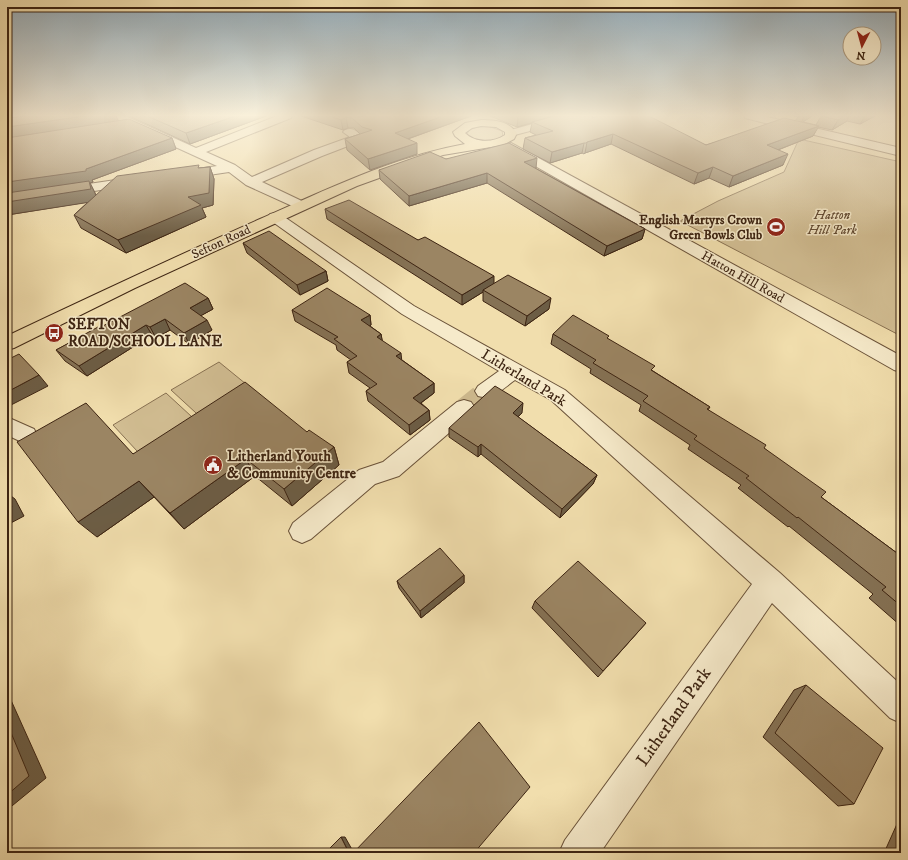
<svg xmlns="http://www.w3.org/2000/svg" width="908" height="860" font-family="'IM FELL DW Pica',serif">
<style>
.green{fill:#d2be93;stroke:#887152}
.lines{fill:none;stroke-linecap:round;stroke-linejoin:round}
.minor-tunnel{stroke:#cdb98e;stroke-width:20;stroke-dasharray:20 10;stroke-linecap:butt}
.minor-casing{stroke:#6a5239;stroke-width:2}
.major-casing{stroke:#3d2412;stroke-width:2}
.minor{fill:#f6eaca;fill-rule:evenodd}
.major{fill:#f1dead;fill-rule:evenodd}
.wall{fill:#857255;stroke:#3d2412}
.shaded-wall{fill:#6c5d45;stroke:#3d2412}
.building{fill:#9b8563;stroke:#3d2412}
.labels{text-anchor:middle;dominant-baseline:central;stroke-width:3;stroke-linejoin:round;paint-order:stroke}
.far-park-label{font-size:13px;font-style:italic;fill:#624a32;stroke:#f6eaca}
.far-poi-label{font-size:13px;font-weight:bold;fill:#3d2412;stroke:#f6eaca;text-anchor:end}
.far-street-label{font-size:13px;fill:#3d2412;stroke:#f6eaca}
.poi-label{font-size:15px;font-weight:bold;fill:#3d2412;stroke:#f6eaca;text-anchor:start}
.street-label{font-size:15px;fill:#3d2412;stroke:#f6eaca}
.near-street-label{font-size:18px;fill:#3d2412;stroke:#f6eaca}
</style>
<rect width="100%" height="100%" fill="#f1dead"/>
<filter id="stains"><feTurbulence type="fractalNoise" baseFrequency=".005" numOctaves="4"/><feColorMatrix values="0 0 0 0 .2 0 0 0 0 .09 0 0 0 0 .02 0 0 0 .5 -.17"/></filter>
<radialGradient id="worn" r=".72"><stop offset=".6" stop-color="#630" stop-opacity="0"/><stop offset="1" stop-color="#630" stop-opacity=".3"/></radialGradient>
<g class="green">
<path d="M488,126L502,131L503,136C494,143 476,143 467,134L469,130L477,127Z"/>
<polygon points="799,139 901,162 901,336 680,221 718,201 784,172"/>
<polygon points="219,362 257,393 208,424 171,390"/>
<polygon points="166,393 204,428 149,464 113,425"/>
</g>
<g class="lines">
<polyline class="minor-tunnel" points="464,408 485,391"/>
<g class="minor-casing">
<g id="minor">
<path d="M111,116H125L196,148L277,116H292L291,118L206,152L235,165L252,177L314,150L350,137L343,132L345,130C354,127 358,132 363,139L361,141L322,156L262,182L306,203L308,206L306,209L301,210L246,185L229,172L182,179L177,178L176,175L177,172L217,166L112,118Z"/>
<polygon points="562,116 580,116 579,118 511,136 507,135 505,133 507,131"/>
<polygon points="744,116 763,116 901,148 901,156 745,118"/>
<polygon points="511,143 901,356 901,372 894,370 507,150 505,147 507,144"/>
<polygon points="136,177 141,178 143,181 141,184 7,204 7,196"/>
<path d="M275,213L280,214L414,306L565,390L780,573L901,685V723L890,718L772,603L600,853H559L565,840L752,584L551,400L515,380C503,388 493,401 478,396L475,391L478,386L499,371L402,314L270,220L268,217L270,214Z"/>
<polygon points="464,400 471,402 475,408 471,414 399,476 375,484 311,539 302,543 293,539 289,531 293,523 359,470 383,462 457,402"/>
<polygon points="7,417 34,429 37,435 34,441 26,444 7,435"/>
</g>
</g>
<g class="major-casing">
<path id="major" d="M481,120C495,120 508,121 517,133L514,139L503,145L443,155L357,186L135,288L14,348L7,350V336C91,296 175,257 260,219C326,190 393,157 465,144L455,136L453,132L465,123ZM481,126L496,127L505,132V135C493,143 475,143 465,133L472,128Z"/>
</g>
<use href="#minor" class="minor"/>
<use href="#major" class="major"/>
</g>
<g class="wall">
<polygon points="28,116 116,116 118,121 172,138 176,149 92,180 93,182 90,183 96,195 200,168 210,167 214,179 213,205 202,208 206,217 126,253 81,228 74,215 88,202 7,215 7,118"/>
<polygon points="129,116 266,116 190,144"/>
<polygon points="301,116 471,116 408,139 417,154 370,170 347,150 345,139 360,134 354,128 348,128 343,130"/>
<polygon points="490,116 592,116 592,118 706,145 796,120 798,117 794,116 812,116 803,122 816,125 821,116 875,116 860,124 847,121 832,130 818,127 813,136 778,150 783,165 729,187 709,178 694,184 611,144 585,153 584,154 582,153 550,163 523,149 525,138 536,135 530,132 532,123 517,127"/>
<polygon points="446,159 536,168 535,168 645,229 642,239 604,256 487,183 409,206 380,179 379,170"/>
<polygon points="325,209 418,240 494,284 549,309 525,326 483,301 483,292 462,305 327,219"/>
<polygon points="243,243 326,271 328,281 300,295 247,253"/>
<polygon points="208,298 213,309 200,316 212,330 189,344 170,330 156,338 152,335 87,376 65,361 56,350 99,328"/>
<polygon points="292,310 370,315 371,325 370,326 381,334 382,341 402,360 434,383 434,393 421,403 429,410 430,420 410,435 368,401 366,391 370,388 349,373 347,362 351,360 337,350 336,345 295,321"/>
<polygon points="553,334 608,339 653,371 710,407 708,410 764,448 821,497 901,556 901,626 869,598 873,594 789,526 788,527 738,488 741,485 688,449 690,445 639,411 641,405 590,373 591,369 551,344"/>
<polygon points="522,413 518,417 597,475 593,484 560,518 481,454 478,457 449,437 449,428"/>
<polygon points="307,432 334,447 339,465 292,506 255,476 184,529 154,497 97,537 133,454"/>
<polygon points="464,575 464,583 421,618 399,588 397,581"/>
<polygon points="535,601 646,623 598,677 532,608"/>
<polygon points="806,685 854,804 838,806 763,737 794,690"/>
<polygon points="901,815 901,853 884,853"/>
</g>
<g class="shaded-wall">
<polygon points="84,116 116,116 119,122 7,138 7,127"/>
<polygon points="235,116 266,116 190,144 186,133"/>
<polygon points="443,116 471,116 396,143 395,133"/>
<polygon points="518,116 556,116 532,122 531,123 517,127"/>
<polygon points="804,116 812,116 801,123"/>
<polygon points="844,116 849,116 847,121 832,130 838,120"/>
<polygon points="865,116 875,116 860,124"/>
<polygon points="346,117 348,128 343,130 341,120"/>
<polygon points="819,126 813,136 762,156 767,145"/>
<polygon points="613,134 611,144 585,153 587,142"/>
<polygon points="172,138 176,149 92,180 93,182 90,183 95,193 97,201 7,215 7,182 86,169"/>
<polygon points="417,143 417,154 370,170 368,159"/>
<polygon points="584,143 582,153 550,163 552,152"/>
<polygon points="788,154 783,165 729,187 733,176"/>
<polygon points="537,158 536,168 523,172 524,162"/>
<polygon points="210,167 214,179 213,205 202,208 206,217 126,253 118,240 188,197"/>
<polygon points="713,167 709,178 694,184 698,173"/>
<polygon points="487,173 487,183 409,206 409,196"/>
<polygon points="645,229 642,239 604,256 607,246"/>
<polygon points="326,271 328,281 300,295 297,285"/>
<polygon points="494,276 494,286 483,290 483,292 462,305 462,295"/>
<polygon points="208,298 213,309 195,319 190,308"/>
<polygon points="551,298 549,309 525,326 527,316"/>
<polygon points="370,315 371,325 363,330 361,320"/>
<polygon points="165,319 170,330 156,338 150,327"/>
<polygon points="207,320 212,330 189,344 184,333"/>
<polygon points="146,325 152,335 87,376 79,366"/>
<polygon points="381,334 383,344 377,337"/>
<polygon points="401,353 402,363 396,356"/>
<polygon points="39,375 48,386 11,405 7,402 7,392"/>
<polygon points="434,383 434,393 414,408 413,398"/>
<polygon points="523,403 522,413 511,423 513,413"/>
<polygon points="429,410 430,420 410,435 409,425"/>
<polygon points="481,444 481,454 478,457 478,447"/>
<polygon points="334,447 339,465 292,506 284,489"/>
<polygon points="246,459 255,476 184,529 170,513"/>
<polygon points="597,475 593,484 560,518 562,509"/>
<polygon points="139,481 154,497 97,537 78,522"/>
<polygon points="7,493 15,499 24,516 7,525"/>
<polygon points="464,575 464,583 421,618 420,611"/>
<polygon points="7,697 10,698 46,778 7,810"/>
<polygon points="341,837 345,837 354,853 349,853"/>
</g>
<g class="building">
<polygon points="28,116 84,116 7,127 7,118"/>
<polygon points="147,116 235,116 186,133"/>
<polygon points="330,116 443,116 395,133 417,143 368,159 345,139 372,130 362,127 352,118 346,117 341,120"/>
<polygon points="555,116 592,116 592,118 597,116 649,116 706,145 784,118 819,126 767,145 788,154 733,176 713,167 698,173 613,134 587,142 586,143 584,143 552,152 525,138 553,131 532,122"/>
<polygon points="821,116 844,116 838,120"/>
<polygon points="129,119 172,138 86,169 86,171 7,182 7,138"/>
<polygon points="509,143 537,158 524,162 645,229 607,246 487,173 409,196 379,170 430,152 446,159"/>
<polygon points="199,165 198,168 210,167 209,193 188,197 201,205 118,240 74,215 117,176"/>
<polygon points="89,181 91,189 7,202 7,193"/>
<polygon points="349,200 418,240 425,237 494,276 462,295 325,209"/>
<polygon points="269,231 326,271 297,285 243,243"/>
<polygon points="508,275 551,298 527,316 483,290"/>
<polygon points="185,283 208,298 190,308 207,320 184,333 165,319 150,327 146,325 79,366 56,350 98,327 99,328"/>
<polygon points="327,288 370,315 361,320 381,334 377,337 401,353 396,356 434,383 413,398 429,410 409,425 366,391 377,384 347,362 357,356 334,339 338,337 292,310"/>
<polygon points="573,315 609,336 607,338 655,366 651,370 710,407 707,409 766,445 764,448 826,492 821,497 901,556 901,606 882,590 886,587 798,517 797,518 746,478 749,476 694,439 697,436 643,401 648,396 593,363 596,360 553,334"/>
<polygon points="19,354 39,375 7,392 7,360"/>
<polygon points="245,382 307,432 309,430 334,447 284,489 246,459 170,513 139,481 78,522 17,442 86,403 133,454"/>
<polygon points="495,386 523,403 513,413 597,475 562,509 481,444 478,447 449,428"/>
<polygon points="7,498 12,507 7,509"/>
<polygon points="440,548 464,575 420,611 397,581"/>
<polygon points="578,561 646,623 603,671 535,601"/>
<polygon points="806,685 883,748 854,804 775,733"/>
<polygon points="479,722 530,787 474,853 353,853"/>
<polygon points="7,723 29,776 7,795"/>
<polygon points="341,837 349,853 325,853"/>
</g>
<linearGradient id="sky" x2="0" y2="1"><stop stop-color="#93acbb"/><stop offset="0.49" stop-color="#f9f0da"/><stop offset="1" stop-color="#f9f0da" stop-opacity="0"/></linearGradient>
<rect width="908" height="236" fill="url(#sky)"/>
<defs>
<g id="stadium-disc" transform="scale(1)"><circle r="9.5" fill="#8f2418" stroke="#f6eaca"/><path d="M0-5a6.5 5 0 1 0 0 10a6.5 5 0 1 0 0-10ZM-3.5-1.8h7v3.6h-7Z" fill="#fff"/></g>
<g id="bus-disc" transform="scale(1)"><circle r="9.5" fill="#8f2418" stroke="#f6eaca"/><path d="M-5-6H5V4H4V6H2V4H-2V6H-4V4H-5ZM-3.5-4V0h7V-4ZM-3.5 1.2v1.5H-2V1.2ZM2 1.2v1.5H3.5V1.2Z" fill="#fff"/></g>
<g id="civic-disc" transform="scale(1)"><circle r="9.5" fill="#8f2418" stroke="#f6eaca"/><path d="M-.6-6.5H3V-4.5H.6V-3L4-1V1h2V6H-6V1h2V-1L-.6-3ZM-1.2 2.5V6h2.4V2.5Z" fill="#fff"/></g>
</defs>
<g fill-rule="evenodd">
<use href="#stadium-disc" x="776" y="227"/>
<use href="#bus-disc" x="54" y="333"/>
<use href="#civic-disc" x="213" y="465"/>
</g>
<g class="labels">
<g class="far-park-label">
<text x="832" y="215">Hatton<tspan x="832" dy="15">Hill Park</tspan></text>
</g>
<g class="far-poi-label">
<text x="762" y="220">English Martyrs Crown<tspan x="762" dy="15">Green Bowls Club</tspan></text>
</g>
<g class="far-street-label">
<text transform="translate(221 242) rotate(-25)">Sefton Road</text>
<text transform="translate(743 277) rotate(29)">Hatton Hill Road</text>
</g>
<g class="poi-label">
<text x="68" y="324">SEFTON<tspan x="68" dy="17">ROAD/SCHOOL LANE</tspan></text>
<text x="227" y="456">Litherland Youth<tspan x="227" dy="17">&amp; Community Centre</tspan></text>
</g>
<g class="street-label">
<text transform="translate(524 378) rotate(31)">Litherland Park</text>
</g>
<g class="near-street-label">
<text transform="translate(674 717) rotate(-55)">Litherland Park</text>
</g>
</g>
<rect width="908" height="860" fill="none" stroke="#f1dead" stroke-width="24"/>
<rect x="8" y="8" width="892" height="844" fill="none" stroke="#3d2412" stroke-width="2"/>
<rect x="12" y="12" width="884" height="836" fill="none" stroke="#3d2412"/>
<g transform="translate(862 46) rotate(186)"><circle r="19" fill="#f6eaca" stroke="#ac9b80"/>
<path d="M0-3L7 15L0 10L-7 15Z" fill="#8f2418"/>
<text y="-6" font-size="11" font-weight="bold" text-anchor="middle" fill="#3d2412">N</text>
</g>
<rect width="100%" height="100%" filter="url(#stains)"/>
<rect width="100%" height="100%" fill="url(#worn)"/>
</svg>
